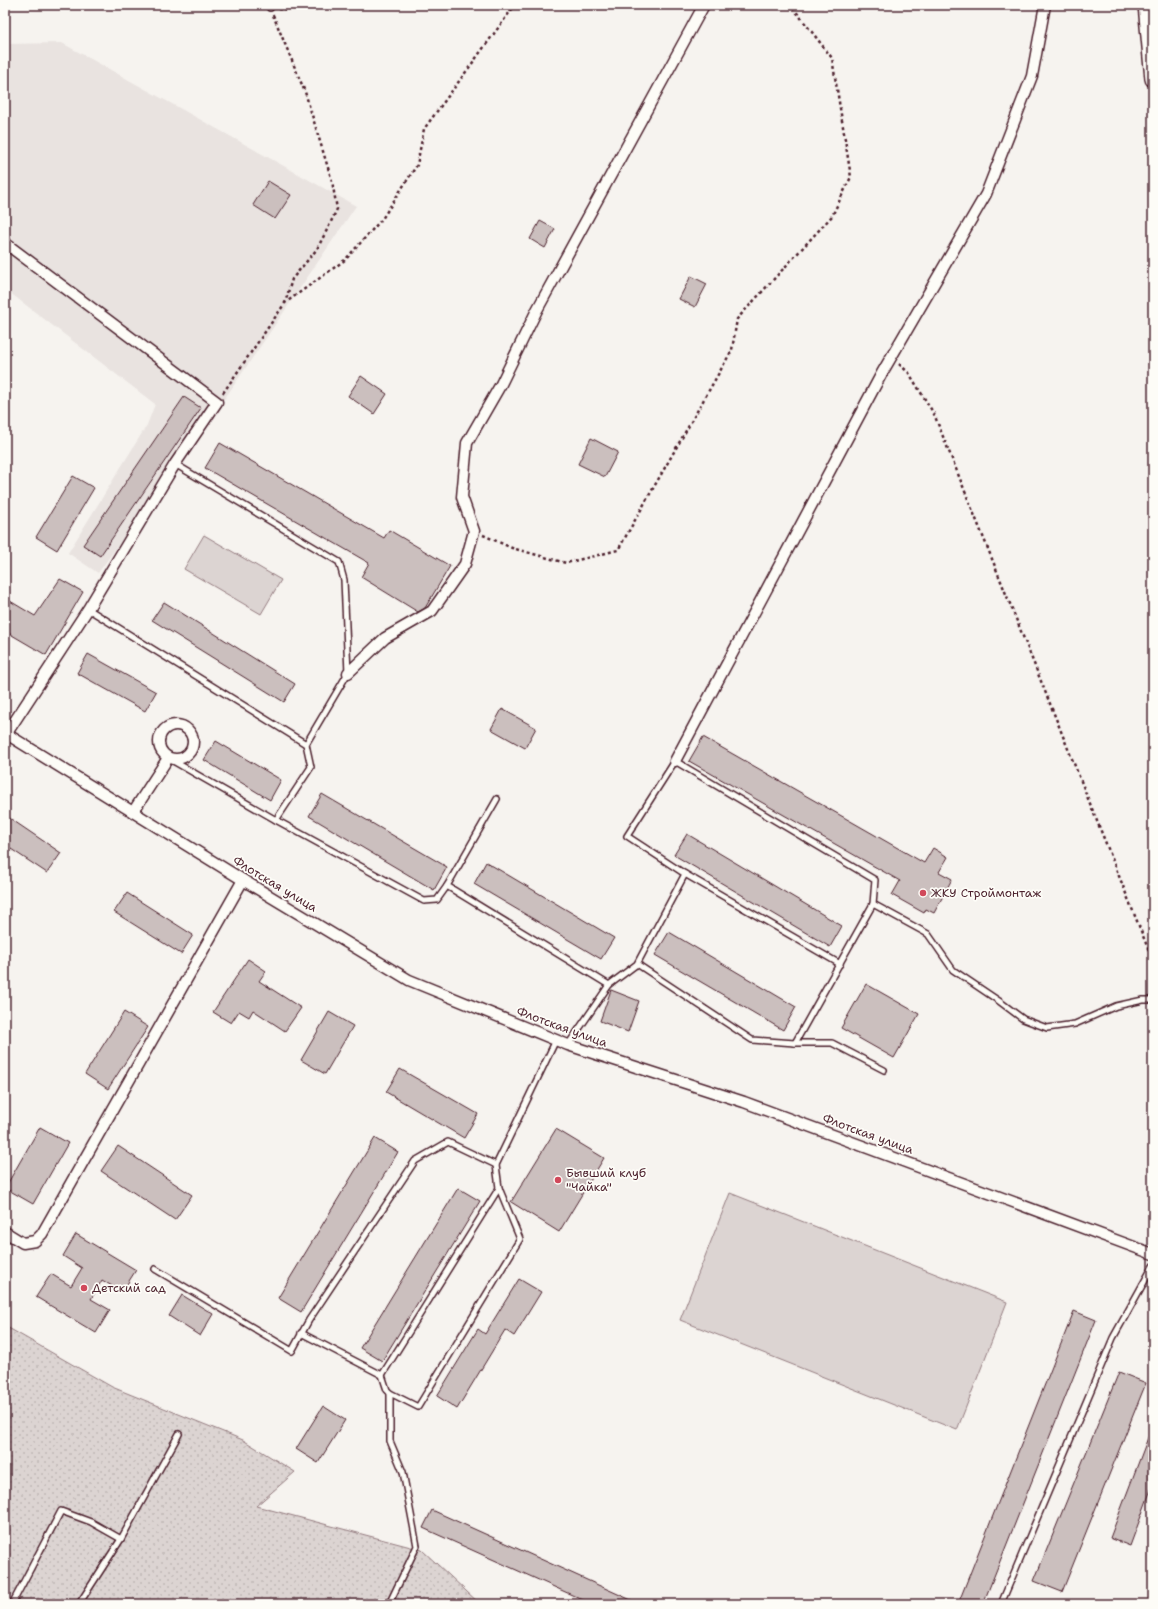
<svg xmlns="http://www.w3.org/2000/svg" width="1158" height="1609" font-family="'Shantell Sans',sans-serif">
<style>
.built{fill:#e9e3e0}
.green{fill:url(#green-dots);stroke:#937a7e}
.pitch{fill:#dcd4d2;stroke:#937a7e}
.building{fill:#cbbfbe;stroke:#4a1f2b}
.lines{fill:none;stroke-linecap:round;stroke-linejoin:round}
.lane-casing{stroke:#4a1f2b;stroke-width:8}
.street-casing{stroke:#4a1f2b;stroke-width:13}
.secondary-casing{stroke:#4a1f2b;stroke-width:18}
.path{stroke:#4a1f2b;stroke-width:2.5;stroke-dasharray:3 3;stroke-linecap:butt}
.lane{stroke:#fdfcf7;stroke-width:5}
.street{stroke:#fdfcf7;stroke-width:10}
.secondary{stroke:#fdfcf7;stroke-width:15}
.poi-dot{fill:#d1495b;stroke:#fdfcf7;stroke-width:1.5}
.labels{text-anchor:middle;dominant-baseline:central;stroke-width:3.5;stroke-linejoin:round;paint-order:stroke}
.street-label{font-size:12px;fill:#4a1f2b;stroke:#fdfcf7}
.poi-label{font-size:12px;fill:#4a1f2b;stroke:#fdfcf7;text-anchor:start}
</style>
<defs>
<pattern id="green-dots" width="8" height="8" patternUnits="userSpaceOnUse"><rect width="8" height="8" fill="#dcd4d2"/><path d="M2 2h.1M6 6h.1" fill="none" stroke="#beb6b4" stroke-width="1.8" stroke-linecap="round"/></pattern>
</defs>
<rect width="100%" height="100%" fill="#f6f3ef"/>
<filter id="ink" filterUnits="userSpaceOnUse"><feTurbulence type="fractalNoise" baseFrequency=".025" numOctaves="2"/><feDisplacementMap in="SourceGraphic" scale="8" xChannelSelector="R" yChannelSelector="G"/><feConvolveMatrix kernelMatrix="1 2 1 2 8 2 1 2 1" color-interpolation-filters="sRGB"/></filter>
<g filter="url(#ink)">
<polygon class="built" points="62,43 356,206 221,404 98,573 68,553 147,425 155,404 5,289 5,44"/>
<polygon class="green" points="5,1326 112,1387 243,1440 295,1472 256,1506 422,1550 480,1604 5,1604"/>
<g class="pitch">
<polygon points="204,535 281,580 261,614 184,569"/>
<polygon points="730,1193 1007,1302 957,1430 680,1320"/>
</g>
<g class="building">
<polygon points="268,181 291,195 275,219 253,205"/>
<polygon points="540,221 555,229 545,248 530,239"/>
<polygon points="691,276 707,284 695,307 679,299"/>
<polygon points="361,376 387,394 374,414 348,396"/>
<polygon points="184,397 201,408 100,556 83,545"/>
<polygon points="591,438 618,452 605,477 578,464"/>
<polygon points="220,443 384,538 389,530 450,566 425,608 418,612 361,577 369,563 205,468"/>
<polygon points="73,476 94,488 57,550 36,537"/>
<polygon points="60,579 83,592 46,655 5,631 5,598 35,616"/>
<polygon points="164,602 295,684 284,702 152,620"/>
<polygon points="88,654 156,692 145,711 77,673"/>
<polygon points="502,709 536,728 525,748 491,729"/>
<polygon points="703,737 924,863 933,848 948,857 939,872 952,879 934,913 926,909 924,913 892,895 900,881 689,761"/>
<polygon points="216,741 281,780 270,800 204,760"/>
<polygon points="322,794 447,867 434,890 309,816"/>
<polygon points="5,815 61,853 47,873 5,845"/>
<polygon points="687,834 842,926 830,947 674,855"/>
<polygon points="486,862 614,938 601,959 474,884"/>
<polygon points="127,893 193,935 181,954 114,912"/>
<polygon points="669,932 796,1007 783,1030 655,955"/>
<polygon points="248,959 266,971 259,981 301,1008 285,1031 253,1010 249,1017 239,1011 231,1023 213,1012"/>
<polygon points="866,984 919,1014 894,1058 841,1028"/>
<polygon points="611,990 639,1001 628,1032 600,1021"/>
<polygon points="124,1012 148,1027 108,1089 85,1074"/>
<polygon points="329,1012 353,1026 325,1074 301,1060"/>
<polygon points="400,1069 478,1114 464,1138 386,1092"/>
<polygon points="40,1127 68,1143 33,1204 5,1188"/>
<polygon points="556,1129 604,1158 559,1232 511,1202"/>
<polygon points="375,1138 398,1152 301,1312 278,1298"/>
<polygon points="118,1146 192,1195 175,1220 101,1171"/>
<polygon points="458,1188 480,1201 382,1361 360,1348"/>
<polygon points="76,1234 136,1270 122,1292 102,1280 91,1299 110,1310 96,1333 36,1297 51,1274 71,1286 82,1268 63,1256"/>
<polygon points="519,1279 541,1292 514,1336 505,1330 457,1409 437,1396 478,1329 485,1334"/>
<polygon points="182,1295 213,1314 200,1336 169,1316"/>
<polygon points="1074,1311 1096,1320 983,1604 958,1604"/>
<polygon points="1119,1372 1146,1383 1062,1592 1034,1581"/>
<polygon points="323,1406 345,1420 318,1463 296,1449"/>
<polygon points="1152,1427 1153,1484 1130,1546 1110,1538"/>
<polygon points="432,1510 640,1604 592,1604 423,1528"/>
</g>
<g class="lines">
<g class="lane-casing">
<g id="lane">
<polyline points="270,5 270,8"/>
<polyline points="175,464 339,562 344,580 348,673 306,744 311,767 276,820"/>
<polyline points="88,609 306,744"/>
<polyline points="168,758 276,820 424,901 437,900 447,886"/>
<polyline points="497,799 447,886 609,985"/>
<polyline points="685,874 840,964"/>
<polyline points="873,904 928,934 953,970 999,1001 1023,1019 1047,1028 1075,1024 1116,1006 1143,1000 1153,1000"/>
<polyline points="795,1043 832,1043 884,1070"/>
<polyline points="568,1045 609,985 637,964 685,874 627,836 675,761 875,880 873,904 795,1043 752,1040 637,964"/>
<polyline points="155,1269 292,1351 309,1320 415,1161 448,1142 496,1165"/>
<polyline points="301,1333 382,1375 387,1390 390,1393"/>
<polyline points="382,1375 499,1188"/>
<polyline points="12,1604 61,1511 91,1522 121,1539"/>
<polyline points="79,1604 121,1539 179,1434"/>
<polyline points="389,1604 417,1546 403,1472 390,1441 390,1393 418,1407 520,1239 499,1188 496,1165 556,1040"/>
<polyline points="1001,1604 1113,1338 1153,1266"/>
</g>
</g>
<g class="street-casing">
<g id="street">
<polyline points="5,243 217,402 175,464 88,609 5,736"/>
<polyline points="348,673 385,638 432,611 465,564 474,531 462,497 467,443 501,384 537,310 704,5"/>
<circle cx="176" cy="742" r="17"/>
<polyline points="5,733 243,880 409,980 568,1045 744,1102 1153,1254"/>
<polyline points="675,761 882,373 986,194 1032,76 1045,5"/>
<polyline points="133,812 168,758"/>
<polyline points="5,1232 23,1243 35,1241 42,1234 243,880"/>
</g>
</g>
<g class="secondary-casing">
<polyline id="secondary" points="1146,5 1153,79"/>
</g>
<g class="path">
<polyline points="278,9 320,9 328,5"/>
<polyline points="273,15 305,92 332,181 337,209 329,226 317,249 292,279 285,303"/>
<polyline points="899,364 909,373 934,414 1153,961"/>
<polyline points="223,393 285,303 345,260 382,219 417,165 424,129 515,5"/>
<polyline points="483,535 512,548 566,563 618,550 732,350 737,319 832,216 851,177 832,58 791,5"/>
</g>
<use href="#lane" class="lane"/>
<use href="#street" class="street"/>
<use href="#secondary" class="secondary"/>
</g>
</g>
<g class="poi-dot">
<circle cx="923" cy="893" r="4"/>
<circle cx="558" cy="1180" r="4"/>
<circle cx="84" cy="1288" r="4"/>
</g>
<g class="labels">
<g class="street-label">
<text transform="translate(275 884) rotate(31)">Флотская улица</text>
<text transform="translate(562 1027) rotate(20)">Флотская улица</text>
<text transform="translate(868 1134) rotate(20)">Флотская улица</text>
</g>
<g class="poi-label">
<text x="931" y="893">ЖКУ Строймонтаж</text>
<text x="566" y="1173">Бывший клуб<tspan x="566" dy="14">"Чайка"</tspan></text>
<text x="92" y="1288">Детский сад</text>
</g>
</g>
<rect width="1158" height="1609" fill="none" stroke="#fdfcf7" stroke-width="20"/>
<rect x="10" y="10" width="1138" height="1589" fill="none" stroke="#4a1f2b" stroke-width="1.5" filter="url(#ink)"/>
</svg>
